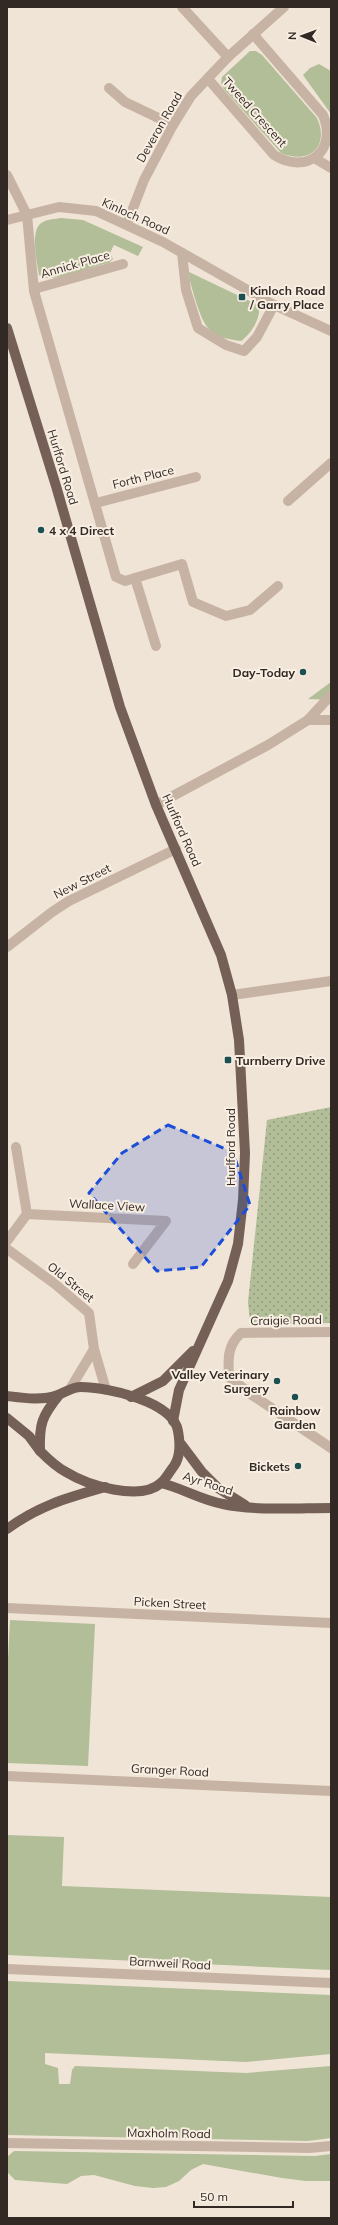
<svg xmlns="http://www.w3.org/2000/svg" width="338" height="2225" font-family="Mulish,sans-serif">
<style>
.grass{fill:#b1be97}
.park{fill:url(#park-dots)}
.lines{fill:none;stroke-linecap:round;stroke-linejoin:round}
.minor{stroke:#c7b3a3;stroke-width:10}
.major{stroke:#746056;stroke-width:10}
.marked{fill:#1d4ed8;fill-opacity:0.2;stroke:#1d4ed8;stroke-width:3;stroke-dasharray:8 5;stroke-linejoin:round}
.poi-dot{fill:#1c4f52;stroke:#f8eee2;stroke-width:1.5}
.labels{text-anchor:middle;dominant-baseline:central;stroke-width:4;stroke-linejoin:round;paint-order:stroke}
.street-label{font-size:12px;fill:#322925;stroke:#f8eee2}
.poi-label{font-size:12px;font-weight:bold;fill:#322925;stroke:#f8eee2;text-anchor:start}
</style>
<defs>
<pattern id="park-dots" width="8" height="8" patternUnits="userSpaceOnUse"><rect width="8" height="8" fill="#b1be97"/><path d="M2 2h.1M6 6h.1" fill="none" stroke="#919a7b" stroke-width="1.8" stroke-linecap="round"/></pattern>
</defs>
<rect width="100%" height="100%" fill="#f0e4d6"/>
<g class="grass">
<path d="M250,51H256L262,55L317,118C330,147 309,165 281,153L224,89L221,83L222,77Z"/>
<polygon points="319,64 331,71 331,114 303,75 310,68"/>
<path d="M61,218L83,220L143,247L138,256L114,245L110,253L113,259L109,263C90,266 54,285 39,275C37,262 29,228 43,222C48,219 56,219 61,218Z"/>
<path d="M189,272L258,305C263,316 250,335 241,341C209,337 205,329 195,299C193,290 189,281 189,272Z"/>
<polygon points="331,682 331,700 308,699"/>
<polygon points="10,1620 95,1624 88,1766 7,1763 7,1679"/>
<polygon points="7,1835 64,1837 62,1886 331,1897 331,1970 7,1955"/>
<polygon points="7,1981 331,1995 331,2054 246,2062 45,2053 45,2064 58,2068 59,2084 70,2084 72,2070 75,2066 246,2073 331,2066 331,2138 308,2141 7,2135"/>
<polygon points="14,2151 315,2156 331,2154 331,2181 306,2181 282,2178 203,2164 191,2170 179,2181 166,2187 153,2188 135,2186 94,2175 81,2176 67,2184 15,2180 7,2172 7,2157"/>
</g>
<polygon class="park" points="331,1107 331,1323 255,1325 250,1322 248,1302 267,1120"/>
<g class="lines">
<g class="minor">
<polyline points="182,7 228,57"/>
<path d="M209,80L274,155C306,175 338,152 323,115L253,34"/>
<polyline points="109,88 125,102 173,125"/>
<polyline points="316,159 331,168"/>
<polyline points="7,175 27,215 34,291 116,577 125,581 182,564 193,602 226,616 250,610 278,586"/>
<polyline points="7,220 59,207 96,211 163,242 274,305 331,331"/>
<polyline points="127,224 144,180 173,125 191,96 228,57 284,7"/>
<polyline points="182,253 186,290 198,328 226,345 244,351 257,337 274,305"/>
<polyline points="34,289 123,264"/>
<polyline points="288,501 331,463"/>
<polyline points="96,503 196,477"/>
<polyline points="135,578 156,646"/>
<polyline points="308,720 331,720"/>
<polyline points="156,805 268,745 308,720 331,695"/>
<polyline points="7,947 52,912 69,901 176,849"/>
<polyline points="232,995 331,981"/>
<polyline points="16,1147 27,1214"/>
<polyline points="7,1241 27,1214 166,1221 133,1264"/>
<polyline points="7,1249 55,1284 89,1313 94,1349 106,1390"/>
<path d="M331,1332L241,1333C227,1346 228,1359 229,1377L252,1395L331,1448"/>
<polyline points="70,1389 94,1349"/>
<polyline points="7,1608 331,1623"/>
<polyline points="7,1776 331,1791"/>
<polyline points="7,1969 331,1983"/>
<polyline points="7,2143 309,2148 331,2146"/>
</g>
<g class="major">
<polyline points="7,328 56,486 120,707 156,805 221,955 232,995 239,1040 245,1153 243,1200 238,1244 228,1281 179,1390 173,1421"/>
<path d="M7,1396C23,1398 42,1401 58,1395C66,1392 72,1387 81,1387C106,1387 173,1401 178,1431C180,1442 181,1456 174,1466C170,1471 166,1479 161,1483C140,1502 87,1485 66,1472C56,1467 48,1459 40,1451C39,1424 42,1416 59,1395"/>
<polyline points="131,1397 163,1381 193,1351"/>
<polyline points="7,1418 29,1436 40,1451"/>
<polyline points="181,1444 202,1472 218,1488 245,1505"/>
<path d="M161,1483C182,1488 201,1500 223,1504C255,1511 298,1508 331,1508"/>
<path d="M7,1529C40,1505 67,1498 105,1487"/>
</g>
</g>
<path class="marked" d="M168,1125L233,1152L250,1205L201,1267L157,1271L89,1193L122,1153Z"/>
<g class="poi-dot">
<rect x="238" y="293" width="8" height="8" rx="2"/>
<circle cx="41" cy="530" r="4"/>
<circle cx="303" cy="672" r="4"/>
<rect x="224" y="1056" width="8" height="8" rx="2"/>
<circle cx="277" cy="1381" r="4"/>
<circle cx="295" cy="1397" r="4"/>
<circle cx="298" cy="1466" r="4"/>
</g>
<g class="labels">
<g class="street-label">
<text transform="translate(255 112) rotate(48)">Tweed Crescent</text>
<text transform="translate(159 127) rotate(-60)">Deveron Road</text>
<text transform="translate(136 216) rotate(24)">Kinloch Road</text>
<text transform="translate(75 264) rotate(-16)">Annick Place</text>
<text transform="translate(63 467) rotate(73)">Hurlford Road</text>
<text transform="translate(143 477) rotate(-14)">Forth Place</text>
<text transform="translate(182 830) rotate(66)">Hurlford Road</text>
<text transform="translate(82 881) rotate(-27)">New Street</text>
<text transform="translate(230 1147) rotate(-90)">Hurlford Road</text>
<text transform="translate(107 1205) rotate(3)">Wallace View</text>
<text transform="translate(71 1282) rotate(39)">Old Street</text>
<text transform="translate(286 1320) rotate(-1)">Craigie Road</text>
<text transform="translate(208 1483) rotate(18)">Ayr Road</text>
<text transform="translate(170 1603) rotate(3)">Picken Street</text>
<text transform="translate(170 1770) rotate(3)">Granger Road</text>
<text transform="translate(170 1963) rotate(3)">Barnweil Road</text>
<text transform="translate(169 2133) rotate(1)">Maxholm Road</text>
</g>
<g class="poi-label">
<text x="250" y="290">Kinloch Road<tspan x="250" dy="14">/ Garry Place</tspan></text>
<text x="49" y="530">4 x 4 Direct</text>
<text x="295" y="672" text-anchor="end">Day-Today</text>
<text x="236" y="1060">Turnberry Drive</text>
<text x="269" y="1374" text-anchor="end">Valley Veterinary<tspan x="269" dy="14">Surgery</tspan></text>
<text x="295" y="1410" text-anchor="middle">Rainbow<tspan x="295" dy="14">Garden</tspan></text>
<text x="290" y="1466" text-anchor="end">Bickets</text>
</g>
</g>
<rect width="338" height="2225" fill="none" stroke="#322925" stroke-width="16"/>
<g transform="translate(302 36) rotate(271)" stroke="#f8eee2" stroke-width="3" paint-order="stroke">
<path d="M0-3L7 15L0 10L-7 15Z" fill="#322925"/>
<text y="-6" font-size="11" font-weight="bold" text-anchor="middle" fill="#322925">N</text>
</g>
<path d="M194 2201v6h99v-6" fill="none" stroke="#322925" stroke-width="2"/>
<text x="200" y="2201" font-size="12" fill="#322925" stroke="#f8eee2" stroke-width="3" paint-order="stroke">50 m</text>
</svg>
